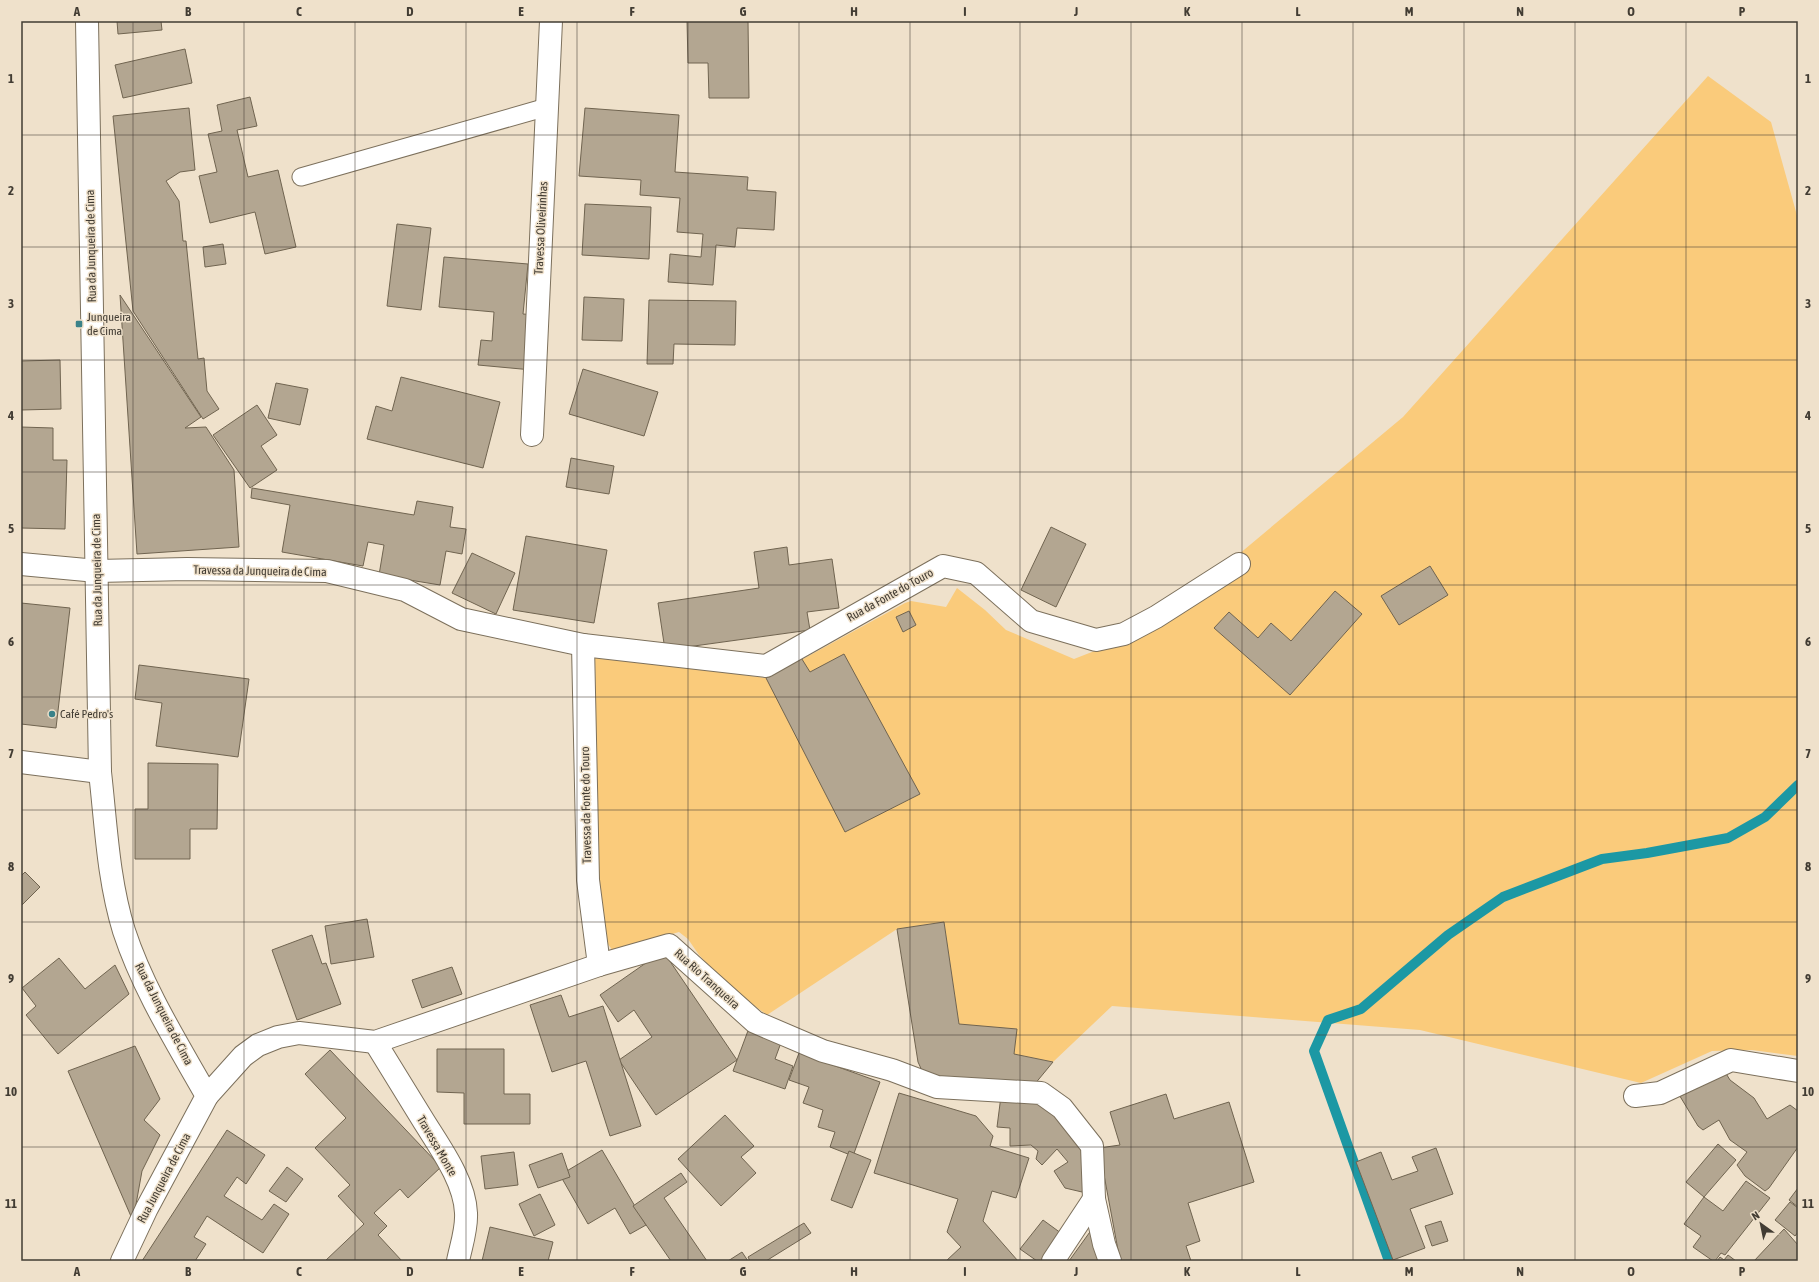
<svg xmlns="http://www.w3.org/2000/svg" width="1819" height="1282" font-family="'Asap Condensed',sans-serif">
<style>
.green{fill:#facb7b}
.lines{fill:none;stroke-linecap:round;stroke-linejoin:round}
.stream{stroke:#1c98a4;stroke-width:10}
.building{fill:#b3a691;stroke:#706450}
.service-casing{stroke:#7c705c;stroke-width:19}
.minor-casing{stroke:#7c705c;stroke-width:24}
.tertiary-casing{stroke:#7c705c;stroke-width:24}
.secondary-casing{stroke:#7c705c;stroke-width:24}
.service{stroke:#fff;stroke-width:17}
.minor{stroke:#fff;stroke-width:22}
.tertiary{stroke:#fff;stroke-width:22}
.secondary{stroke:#fff;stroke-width:22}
.grid{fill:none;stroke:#423c33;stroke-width:1;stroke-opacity:0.55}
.poi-dot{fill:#3a8289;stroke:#efe1cb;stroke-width:1.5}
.labels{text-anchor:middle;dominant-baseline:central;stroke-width:3;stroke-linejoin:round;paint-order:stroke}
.street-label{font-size:12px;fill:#423c33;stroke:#efe1cb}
.poi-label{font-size:12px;fill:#423c33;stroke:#efe1cb;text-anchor:start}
.neatline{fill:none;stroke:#423c33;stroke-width:1.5}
.grid-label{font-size:13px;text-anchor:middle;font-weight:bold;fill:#423c33}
</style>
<rect width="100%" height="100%" fill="#efe1cb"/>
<polygon class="green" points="1708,76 1771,122 1798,219 1798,1056 1752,1050 1712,1051 1641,1083 1420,1030 1112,1006 1053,1062 1014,1054 959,1024 944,922 897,929 767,1015 729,987 699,955 688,939 679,932 613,951 602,936 598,880 595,655 766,678 800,656 803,659 905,603 911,601 946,607 957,588 985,610 1006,630 1074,659 1148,630 1403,417"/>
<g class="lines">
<polyline class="stream" points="1389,1261 1314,1051 1328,1020 1361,1009 1448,935 1503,897 1602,859 1647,853 1728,838 1765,817 1798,785"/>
</g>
<g class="building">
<polygon points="117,21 161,21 162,30 118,34"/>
<polygon points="687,21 748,21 749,98 709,98 708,63 688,63"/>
<polygon points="185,49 192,83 123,98 115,65"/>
<polygon points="250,97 257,126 237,130 248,177 278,170 296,247 265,254 255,212 210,223 199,176 217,172 208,134 222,131 217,105"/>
<polygon points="189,108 195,170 180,172 166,181 179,201 183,241 186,241 198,359 204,358 207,391 219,409 203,419 133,311 113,116"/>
<polygon points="585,108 679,115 675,172 748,177 747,190 776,192 774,230 737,228 735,247 716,245 713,285 668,282 670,254 701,257 703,234 677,232 680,198 640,195 641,180 579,176"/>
<polygon points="585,204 651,207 649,259 582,255"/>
<polygon points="397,224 431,228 421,310 387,306"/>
<polygon points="223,244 226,264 205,267 203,247"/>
<polygon points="444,257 528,264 523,314 537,315 532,370 478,365 481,340 492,341 494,312 439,307"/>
<polygon points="120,295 201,417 185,428 206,427 234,470 239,547 137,554"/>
<polygon points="584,297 624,299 622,341 582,340"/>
<polygon points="649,300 736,301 735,345 674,344 673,364 647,364"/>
<polygon points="60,360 61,409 21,410 21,361"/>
<polygon points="583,369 658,392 644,436 569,414"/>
<polygon points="401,377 500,402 483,468 367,439 376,406 392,411"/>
<polygon points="276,383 308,389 300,425 268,418"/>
<polygon points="257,405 277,435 261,446 277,470 250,488 213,435"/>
<polygon points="21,427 53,428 53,460 67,460 65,529 21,528"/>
<polygon points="571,458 614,466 609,494 566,487"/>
<polygon points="252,488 414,515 417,501 453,507 450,527 466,529 462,554 446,551 440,585 379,575 384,545 368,542 363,566 282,552 290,505 251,498"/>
<polygon points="1051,527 1086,544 1056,607 1021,590"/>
<polygon points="526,536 607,550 594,623 513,610"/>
<polygon points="787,547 789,565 832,559 839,608 807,612 810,630 665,650 658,603 759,588 754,552"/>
<polygon points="472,553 515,573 496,614 452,593"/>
<polygon points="1430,566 1448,595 1399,625 1381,596"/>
<polygon points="1335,591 1362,614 1290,695 1214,628 1229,612 1258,638 1271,623 1291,641"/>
<polygon points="21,603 70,608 56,728 21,724"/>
<polygon points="909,611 916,625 903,632 896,617"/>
<polygon points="844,654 920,794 845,832 766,678 800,656 810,672"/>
<polygon points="139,665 249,679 238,757 156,746 162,703 135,699"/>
<polygon points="148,763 218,764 217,829 190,829 190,859 135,859 135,809 148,809"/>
<polygon points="25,872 40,887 21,906 21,876"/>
<polygon points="367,919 374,957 331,964 325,926"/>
<polygon points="944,922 959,1024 1017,1029 1014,1054 1053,1062 1034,1085 924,1075 918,1062 897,929"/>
<polygon points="312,935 322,964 326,963 341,1004 297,1020 272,950"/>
<polygon points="663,951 737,1060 656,1115 619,1060 652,1037 634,1010 618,1022 600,995"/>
<polygon points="59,958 85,989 115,965 129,994 58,1054 26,1015 36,1006 22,988"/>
<polygon points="452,967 462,994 422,1008 412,980"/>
<polygon points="561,995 569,1017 603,1006 641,1126 610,1136 586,1061 552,1072 530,1005"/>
<polygon points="749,1028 782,1040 775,1059 793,1066 785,1089 733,1071"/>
<polygon points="135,1046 160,1099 144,1120 160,1135 142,1171 133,1221 68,1071"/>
<polygon points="437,1049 504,1049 504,1094 530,1094 530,1124 464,1124 464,1093 437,1092"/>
<polygon points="330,1050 441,1167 408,1198 400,1189 374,1213 387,1226 378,1235 402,1261 325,1261 364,1224 338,1196 350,1185 315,1148 346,1118 305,1074"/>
<polygon points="799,1053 880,1082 853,1156 830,1147 835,1132 818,1127 823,1110 803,1103 809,1087 789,1080"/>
<polygon points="1722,1067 1730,1080 1754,1098 1767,1119 1790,1105 1798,1111 1798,1147 1769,1188 1765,1191 1745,1176 1737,1165 1747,1152 1730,1140 1719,1120 1703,1130 1698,1126 1678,1093"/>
<polygon points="899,1093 976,1116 993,1136 990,1146 1029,1158 1016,1198 992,1191 983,1221 1018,1261 946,1261 961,1247 947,1232 958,1199 874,1173"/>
<polygon points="1166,1094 1174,1119 1229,1102 1254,1182 1188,1203 1200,1241 1186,1246 1191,1261 1121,1261 1118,1250 1099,1148 1120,1145 1110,1112"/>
<polygon points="1001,1096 1031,1098 1052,1109 1086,1154 1088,1167 1082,1192 1065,1188 1054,1171 1068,1162 1057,1149 1042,1165 1036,1159 1038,1151 1031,1145 1010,1146 1010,1128 997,1127"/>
<polygon points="725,1115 754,1146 741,1157 756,1173 721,1206 678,1159"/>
<polygon points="227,1130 265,1155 246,1184 237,1177 224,1196 262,1220 274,1204 289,1214 263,1253 207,1216 194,1237 206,1244 195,1261 142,1261"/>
<polygon points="1718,1144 1736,1160 1704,1197 1686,1182"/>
<polygon points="1436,1148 1453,1194 1410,1209 1425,1248 1393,1260 1356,1162 1381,1152 1392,1180 1418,1171 1412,1157"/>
<polygon points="602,1150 646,1225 630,1234 615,1208 588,1224 560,1175"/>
<polygon points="849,1151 871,1160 852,1208 831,1200"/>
<polygon points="514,1152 518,1185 485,1189 481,1156"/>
<polygon points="562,1153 570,1177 538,1188 529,1165"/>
<polygon points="287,1167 303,1179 286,1202 269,1191"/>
<polygon points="681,1173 687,1182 664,1198 707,1261 671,1261 633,1206"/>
<polygon points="1746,1181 1770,1198 1725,1255 1721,1253 1715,1261 1713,1261 1693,1247 1701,1236 1684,1224 1704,1197 1723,1211"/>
<polygon points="1798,1188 1798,1207 1789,1200"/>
<polygon points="540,1194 555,1225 534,1236 519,1204"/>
<polygon points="1790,1202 1798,1208 1798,1232 1795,1236 1775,1220"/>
<polygon points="1043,1220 1065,1236 1046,1261 1037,1261 1020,1249"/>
<polygon points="1441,1221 1448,1241 1432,1246 1425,1226"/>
<polygon points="804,1223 811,1233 766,1261 750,1261 748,1257"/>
<polygon points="490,1227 553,1242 548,1261 482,1261"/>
<polygon points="1092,1229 1105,1261 1069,1261"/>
<polygon points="1784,1229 1798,1245 1798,1261 1754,1261"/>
<polygon points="742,1252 748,1261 728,1261"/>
<polygon points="1728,1255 1736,1261 1717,1261 1720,1257 1724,1260"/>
</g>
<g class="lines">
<g class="service-casing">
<polyline id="service" points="301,177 547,107"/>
</g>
<g class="minor-casing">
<g id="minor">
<polyline points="532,435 551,21"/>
<polyline points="97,571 187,569 327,571 405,590 461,619 583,645 766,666 943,566 976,573 1031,621 1096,640 1124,634 1156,617 1239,564"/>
<polyline points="583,645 588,880 599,965"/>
<path d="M375,1042C391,1068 407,1094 423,1120C439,1146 465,1181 466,1213C467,1229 461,1246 458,1261"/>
<polyline points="207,1096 243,1056 258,1045 278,1037 299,1033 375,1042 599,965 669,945 755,1022 823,1051 892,1070 937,1087 1041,1093 1062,1108 1092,1146 1094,1199 1104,1244 1110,1261"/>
<polyline points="1635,1096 1660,1093 1731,1060 1798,1071"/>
<polyline points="1053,1261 1094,1199"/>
</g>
</g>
<g class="tertiary-casing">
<g id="tertiary">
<polyline points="21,564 97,571"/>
<polyline points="21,762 100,772"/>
</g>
</g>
<g class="secondary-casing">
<path id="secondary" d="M87,21L100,772C106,825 108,879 124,931C143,989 177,1043 207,1096L147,1208L122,1261"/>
</g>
<use href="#service" class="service"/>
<use href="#minor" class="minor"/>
<use href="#tertiary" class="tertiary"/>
<use href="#secondary" class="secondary"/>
</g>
<path class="grid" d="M133,21V1261M244,21V1261M355,21V1261M466,21V1261M577,21V1261M688,21V1261M799,21V1261M910,21V1261M1020,21V1261M1131,21V1261M1242,21V1261M1353,21V1261M1464,21V1261M1575,21V1261M1686,21V1261M21,135H1798M21,247H1798M21,360H1798M21,472H1798M21,585H1798M21,697H1798M21,810H1798M21,922H1798M21,1035H1798M21,1147H1798"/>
<g class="poi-dot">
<rect x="75" y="320" width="8" height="8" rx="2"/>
<circle cx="52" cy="714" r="4"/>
</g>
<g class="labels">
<g class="street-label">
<text transform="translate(541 228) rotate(-87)">Travessa Oliveirinhas</text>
<text transform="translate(91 246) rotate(-91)">Rua da Junqueira de Cima</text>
<text transform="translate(97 570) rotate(-91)">Rua da Junqueira de Cima</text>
<text transform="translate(260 571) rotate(1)">Travessa da Junqueira de Cima</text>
<text transform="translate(890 595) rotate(-29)">Rua da Fonte do Touro</text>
<text transform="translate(586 805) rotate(-91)">Travessa da Fonte do Touro</text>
<text transform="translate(707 979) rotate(42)">Rua Rio Tranqueira</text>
<text transform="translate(164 1014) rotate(63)">Rua da Junqueira de Cima</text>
<text transform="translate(437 1146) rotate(60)">Travessa Monte</text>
<text transform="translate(164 1178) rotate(-62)">Rua Junqueira de Cima</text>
</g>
<g class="poi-label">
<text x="87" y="317">Junqueira<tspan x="87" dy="14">de Cima</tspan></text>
<text x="60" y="714">Café Pedro's</text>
</g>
</g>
<rect width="1819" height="1282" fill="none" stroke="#efe1cb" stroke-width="44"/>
<g transform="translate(1761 1224) rotate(327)" stroke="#efe1cb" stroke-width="3" paint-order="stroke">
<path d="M0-3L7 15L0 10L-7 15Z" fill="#423c33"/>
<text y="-6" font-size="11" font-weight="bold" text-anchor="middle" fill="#423c33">N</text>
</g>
<rect x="22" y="22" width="1775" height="1238" class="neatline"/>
<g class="grid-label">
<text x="77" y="16">A</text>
<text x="188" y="16">B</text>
<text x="299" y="16">C</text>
<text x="410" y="16">D</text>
<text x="521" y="16">E</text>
<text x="632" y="16">F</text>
<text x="743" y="16">G</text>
<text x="854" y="16">H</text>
<text x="965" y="16">I</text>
<text x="1076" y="16">J</text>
<text x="1187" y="16">K</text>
<text x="1298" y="16">L</text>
<text x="1409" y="16">M</text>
<text x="1520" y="16">N</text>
<text x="1631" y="16">O</text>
<text x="1742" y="16">P</text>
<text x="11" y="83">1</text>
<text x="1808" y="83">1</text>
<text x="11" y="195">2</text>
<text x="1808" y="195">2</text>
<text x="11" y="308">3</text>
<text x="1808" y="308">3</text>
<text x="11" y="420">4</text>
<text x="1808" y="420">4</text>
<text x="11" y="533">5</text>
<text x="1808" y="533">5</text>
<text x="11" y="646">6</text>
<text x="1808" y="646">6</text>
<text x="11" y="758">7</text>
<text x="1808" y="758">7</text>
<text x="11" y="871">8</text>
<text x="1808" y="871">8</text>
<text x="11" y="983">9</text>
<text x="1808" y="983">9</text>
<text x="11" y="1096">10</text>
<text x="1808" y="1096">10</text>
<text x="11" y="1208">11</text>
<text x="1808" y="1208">11</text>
<text x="77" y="1276">A</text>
<text x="188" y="1276">B</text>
<text x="299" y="1276">C</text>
<text x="410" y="1276">D</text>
<text x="521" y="1276">E</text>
<text x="632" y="1276">F</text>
<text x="743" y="1276">G</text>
<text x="854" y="1276">H</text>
<text x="965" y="1276">I</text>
<text x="1076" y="1276">J</text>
<text x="1187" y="1276">K</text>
<text x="1298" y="1276">L</text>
<text x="1409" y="1276">M</text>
<text x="1520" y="1276">N</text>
<text x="1631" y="1276">O</text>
<text x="1742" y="1276">P</text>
</g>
</svg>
